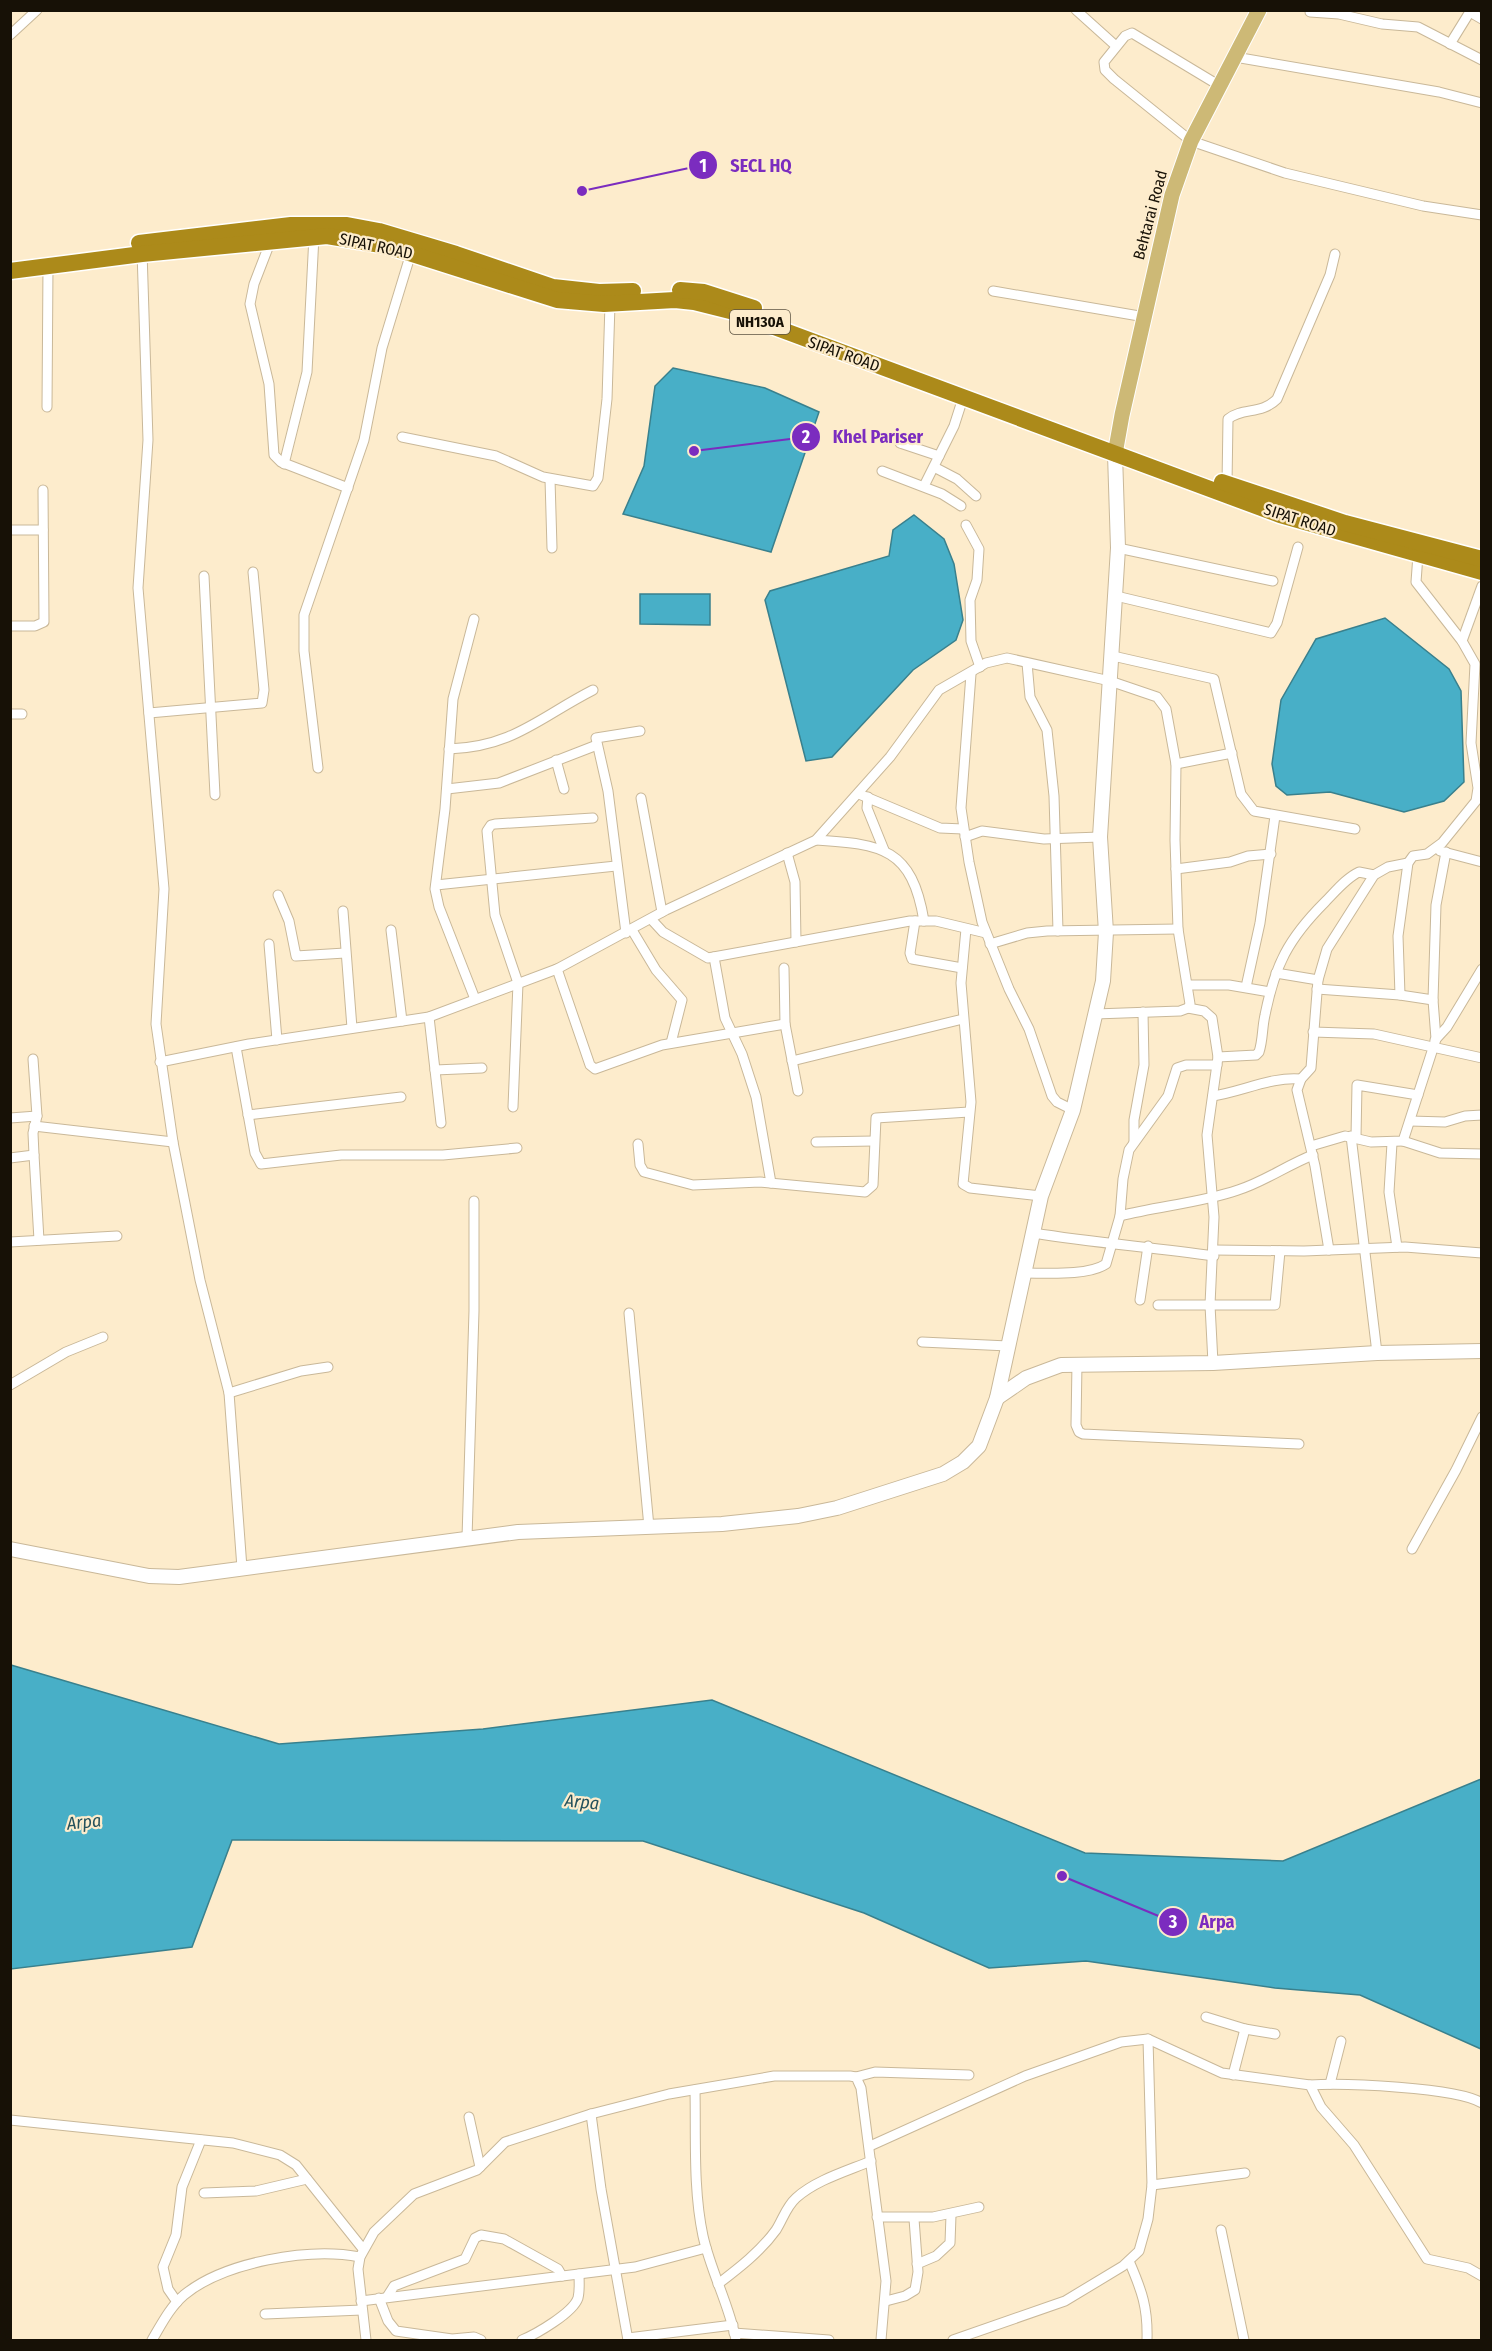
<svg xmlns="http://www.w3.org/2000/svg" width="1492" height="2351" font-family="'Fira Sans Condensed',sans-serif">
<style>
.water{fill:#48afc7;stroke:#39808d;stroke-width:1.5}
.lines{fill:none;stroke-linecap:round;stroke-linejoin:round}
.street-casing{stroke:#c9b899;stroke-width:11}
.secondary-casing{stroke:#c9b899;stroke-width:16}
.primary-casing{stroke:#fff;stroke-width:17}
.highway-casing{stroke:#fff;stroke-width:19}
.street{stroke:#fff;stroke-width:9}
.secondary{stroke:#fff;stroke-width:14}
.primary{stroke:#cdb976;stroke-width:15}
.highway{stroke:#ac8a1a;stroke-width:16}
.labels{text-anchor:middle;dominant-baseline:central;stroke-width:4.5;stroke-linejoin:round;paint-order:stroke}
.shield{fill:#fdeccc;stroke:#5c5341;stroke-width:1.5}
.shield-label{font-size:15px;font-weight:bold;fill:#171106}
.street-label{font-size:16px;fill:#171106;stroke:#fdeccc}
.water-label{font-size:18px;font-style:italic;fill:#25525d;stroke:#fdeccc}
.leader{fill:none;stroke:#7b2cbf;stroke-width:2}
.callout-dot{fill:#7b2cbf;stroke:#fdeccc;stroke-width:2}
.mark-label{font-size:18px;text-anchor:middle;font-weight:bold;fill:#fff}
.callout-label{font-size:18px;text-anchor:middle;font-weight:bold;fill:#7b2cbf;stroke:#fdeccc;stroke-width:4.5;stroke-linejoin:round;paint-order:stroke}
</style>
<rect width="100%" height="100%" fill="#fdeccc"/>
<g class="water">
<polygon points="673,368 765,388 819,412 771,552 623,514 644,466 655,386"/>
<polygon points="914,515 944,539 954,564 963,620 956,640 913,670 832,757 806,761 765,600 770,591 889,556 893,530"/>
<polygon points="640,594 710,594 710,625 640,624"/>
<polygon points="1385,618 1449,669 1461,691 1464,782 1444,801 1404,812 1330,792 1287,795 1276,786 1272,764 1281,700 1316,639"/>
<polygon points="11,1665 279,1744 483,1729 712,1700 1085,1853 1283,1861 1481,1779 1481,2049 1360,1995 1275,1988 1086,1961 989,1968 864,1913 643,1841 232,1840 192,1947 11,1969"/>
</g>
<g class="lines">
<g class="street-casing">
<g id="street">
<polyline points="1076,10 1116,46"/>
<polyline points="1310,12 1339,14 1382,24 1418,27 1482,60"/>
<polyline points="1470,12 1482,19"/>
<polyline points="10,35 37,10"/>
<polyline points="1450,44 1471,10"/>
<polyline points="1235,57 1439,92 1482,103"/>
<polyline points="1220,86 1132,33 1125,36 1104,62 1105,70 1114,79 1191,141 1285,173 1423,206 1482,215"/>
<polyline points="271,240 254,284 250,304 269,384 274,455 281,462 348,488"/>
<polyline points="142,251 148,440 138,588 164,889 156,1024 173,1142 200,1280 229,1393 242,1568"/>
<polyline points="993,291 1145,317"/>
<polyline points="47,407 48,266"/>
<polyline points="402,437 496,456 543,477 593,486 598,478 607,399 610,304"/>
<polyline points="900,443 939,456"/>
<polyline points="284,464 307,372 314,236"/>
<polyline points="934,467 957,479 976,496"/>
<polyline points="882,471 942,494 961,506"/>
<polyline points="550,479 552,548"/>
<path d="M1227,484L1228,419C1243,407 1261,415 1277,399L1330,275L1335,254"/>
<polyline points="924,486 954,426 963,398"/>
<polyline points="966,525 979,549 977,580 970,600 971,641 980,667"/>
<polyline points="10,530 43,530"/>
<polyline points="1118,548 1273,581"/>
<polyline points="204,576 215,795"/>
<polyline points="1116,596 1271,633 1277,623 1298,547"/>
<polyline points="474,619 453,699 445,809 435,889 439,907 475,999"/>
<polyline points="10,626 35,626 44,622 43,490"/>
<polyline points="1462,641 1482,586"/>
<polyline points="1113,656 1214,679 1241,794 1254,811 1355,829"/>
<polyline points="1027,663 1030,697 1047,730 1054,796 1058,931"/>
<polyline points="971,674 961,808 969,862 982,922 1009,989 1029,1029 1052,1096 1057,1102 1073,1110"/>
<polyline points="149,713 262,703 264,690 253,572"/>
<polyline points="10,714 22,714"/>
<path d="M449,749C513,747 540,717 593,690"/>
<polyline points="556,760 564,789"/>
<polyline points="1176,764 1232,753"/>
<polyline points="318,768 304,651 304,615 364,440 382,348 411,253"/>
<polyline points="447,789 499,783 597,745"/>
<polyline points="859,794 940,828 963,829"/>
<polyline points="868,797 867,808 884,850"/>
<polyline points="641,798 662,912"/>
<polyline points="965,837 982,831 1044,839 1100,837"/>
<path d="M816,840C882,844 912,848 924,921"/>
<polyline points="1440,851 1482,862"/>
<polyline points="787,853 795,882 796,942"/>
<polyline points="1176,869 1230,862 1248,856 1271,854"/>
<polyline points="436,885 616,866"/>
<polyline points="278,895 289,921 296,956 345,953"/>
<polyline points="343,911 352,1028"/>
<polyline points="651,919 663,932 708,958 910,921 936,921 986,933"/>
<polyline points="915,921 910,953 912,959 962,968"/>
<polyline points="966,929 961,983 971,1102 963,1184 970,1188 1041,1196"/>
<polyline points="391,930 402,1021"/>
<polyline points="632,930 656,970 682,1000 671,1043"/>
<polyline points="626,933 608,791 596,738 640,731"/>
<polyline points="269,944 277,1040"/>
<polyline points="990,944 1027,933 1047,931 1178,929"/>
<polyline points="714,957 725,1018 742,1054 756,1097 771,1183"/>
<polyline points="784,968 785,1024 798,1091"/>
<polyline points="557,969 590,1065 595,1069 662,1045 785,1024"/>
<polyline points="1276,973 1318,980"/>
<polyline points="1188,985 1229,985 1270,992"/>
<polyline points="1246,987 1260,923 1275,816"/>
<polyline points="1317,989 1400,995 1433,1000 1436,905 1446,852"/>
<polyline points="1400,995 1398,936 1408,863 1413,856 1427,854 1442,843 1476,801 1478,788 1471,743 1475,664 1462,641 1416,582 1418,555"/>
<polyline points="1188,1008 1204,1011 1212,1018 1218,1057 1207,1135 1214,1217 1210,1305 1213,1363"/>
<polyline points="429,1017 441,1123"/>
<polyline points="1313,1032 1374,1034 1482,1058"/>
<polyline points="1435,1040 1447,1027 1482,969"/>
<polyline points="236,1047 255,1153 261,1164 341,1155 443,1155 517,1148"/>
<path d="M1218,1057L1256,1055L1259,1052C1263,1040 1262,1028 1265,1015C1275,965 1288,939 1325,902C1335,892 1346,878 1359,872L1374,875"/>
<polyline points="33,1059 37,1116 33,1133 34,1155 39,1240"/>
<polyline points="792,1061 963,1019"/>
<polyline points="160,1062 249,1044 429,1017 557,969 666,910 816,840 890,757 939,690 986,663 1007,658 1110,681 1157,697 1166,709 1176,764 1175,840 1178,929 1190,1004 1188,1008 1180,1011 1095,1014"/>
<polyline points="435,1070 482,1068"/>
<path d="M1213,1096C1241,1092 1273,1076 1301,1079"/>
<polyline points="513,1107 518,983 495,915 487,831 491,825 495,824 593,818"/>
<polyline points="248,1115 401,1097"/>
<polyline points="10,1118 37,1116"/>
<polyline points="1410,1121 1445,1122 1465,1116 1482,1115"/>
<polyline points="34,1126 173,1142"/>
<polyline points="1351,1136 1377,1353"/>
<polyline points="1356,1137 1357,1085 1418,1095"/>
<polyline points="1403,1141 1440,1153 1482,1154"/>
<polyline points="816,1142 874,1141"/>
<polyline points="1134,1142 1134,1120 1144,1065 1143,1012"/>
<polyline points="1392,1143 1389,1192 1397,1247"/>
<polyline points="638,1144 640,1165 644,1172 693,1185 760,1182 865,1192 873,1185 876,1118 969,1112"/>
<polyline points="1311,1146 1345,1136 1371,1142 1403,1141 1436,1039 1433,1000"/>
<polyline points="10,1158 34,1155"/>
<path d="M1120,1216C1159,1206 1200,1203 1238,1190C1264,1182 1287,1165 1313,1155"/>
<path d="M1034,1233C1094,1243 1153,1247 1214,1256"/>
<polyline points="10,1242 117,1236"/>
<polyline points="1214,1250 1304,1251 1405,1247 1482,1253"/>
<polyline points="1329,1250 1315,1166 1297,1090 1301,1079 1311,1068 1318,980 1327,949 1374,875 1388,867 1408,863"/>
<path d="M1025,1273C1047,1273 1088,1276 1106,1264L1120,1216L1123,1179L1129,1150L1168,1096L1177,1068L1186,1065H1217"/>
<polyline points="1140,1300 1148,1246"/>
<polyline points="1158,1305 1275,1305 1280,1251"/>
<polyline points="629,1313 649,1527"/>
<polyline points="922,1342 1008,1346"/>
<polyline points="1077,1363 1076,1425 1079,1432 1083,1434 1299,1444"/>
<polyline points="10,1385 66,1352 103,1337"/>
<polyline points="229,1393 301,1371 328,1367"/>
<polyline points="467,1538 474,1311 474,1201"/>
<polyline points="1412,1549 1456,1470 1482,1417"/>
<polyline points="1206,2017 1245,2029 1275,2034"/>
<polyline points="1233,2075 1245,2029"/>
<polyline points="856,2077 875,2072 969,2075"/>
<polyline points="1330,2084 1341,2041"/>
<path d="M1310,2085C1343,2083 1456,2087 1482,2103"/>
<path d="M695,2090C696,2138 693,2189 703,2236C711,2272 729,2304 736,2340"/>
<polyline points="591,2114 601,2189 628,2340"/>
<polyline points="469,2117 480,2167"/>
<polyline points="10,2120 233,2143 280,2155 296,2165 363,2249"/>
<polyline points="870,2146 1025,2076 1121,2042 1148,2039 1222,2073 1310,2085 1321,2107 1354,2145 1427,2259 1468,2268 1482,2276"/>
<polyline points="1152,2185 1245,2173"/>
<polyline points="204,2193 256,2191 307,2179"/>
<polyline points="877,2217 933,2217 979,2207"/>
<polyline points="1221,2230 1244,2340"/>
<path d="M1129,2261C1142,2291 1148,2308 1147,2340"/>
<polyline points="917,2264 936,2256 950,2243 951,2215"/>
<path d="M718,2284C739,2268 761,2251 776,2230C783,2219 786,2207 796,2198C816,2180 847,2171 871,2161"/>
<polyline points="387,2297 394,2286 465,2259 475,2238 481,2235 504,2239 558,2269 562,2276"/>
<polyline points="379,2298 388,2321 396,2331 452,2339 474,2337 481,2340"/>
<polyline points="361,2301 635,2267 706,2248"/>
<polyline points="886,2301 905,2296 915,2290 918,2272 914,2219"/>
<polyline points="177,2302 168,2289 163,2267 176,2235 182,2187 201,2140"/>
<polyline points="265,2314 362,2310"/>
<polyline points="734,2333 829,2340"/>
<polyline points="628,2338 733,2325"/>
<path d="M152,2340C161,2325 170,2307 184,2295C224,2262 309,2247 360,2257"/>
<polyline points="366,2340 358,2269 360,2257 374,2232 414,2194 477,2170 505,2142 591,2114 669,2094 774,2076 850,2076 856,2077 861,2088 886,2281 881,2340"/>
<path d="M522,2340C536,2334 573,2313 578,2298C580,2290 579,2281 579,2274"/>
<polyline points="953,2340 1065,2301 1123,2266 1139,2251 1148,2219 1152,2185 1148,2039"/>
</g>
</g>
<g class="secondary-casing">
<g id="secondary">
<polyline points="997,1398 1026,1378 1061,1365 1213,1363 1377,1353 1482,1351"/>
<polyline points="10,1549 149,1576 179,1577 518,1532 722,1524 798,1516 837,1508 943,1474 963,1462 979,1446 997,1398 1041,1196 1073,1110 1103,981 1106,932 1100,837 1118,548 1115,454"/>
</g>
</g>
<g class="primary-casing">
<polyline id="primary" points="1115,454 1122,415 1172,195 1191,141 1259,10"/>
</g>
<g class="highway-casing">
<g id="highway">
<polyline points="139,243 291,225 347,225 379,231 456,254 553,287 599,292 633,291"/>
<polyline points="10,271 142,254 327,236 387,246 557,300 604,304 675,300 694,302 734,312 1280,515 1482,572"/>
<polyline points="680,290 704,292 754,308"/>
<polyline points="1222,482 1345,523 1482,559"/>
</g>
</g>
<use href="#street" class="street"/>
<use href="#secondary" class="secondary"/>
<use href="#primary" class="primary"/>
<use href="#highway" class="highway"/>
</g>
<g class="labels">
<rect class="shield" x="730" y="310" width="60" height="24" rx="4.5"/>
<g class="shield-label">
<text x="760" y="322">NH130A</text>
</g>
<g class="street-label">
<text transform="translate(1150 215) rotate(-75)">Behtarai Road</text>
<text transform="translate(376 246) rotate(12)">SIPAT ROAD</text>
<text transform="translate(844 354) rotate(20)">SIPAT ROAD</text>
<text transform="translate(1300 520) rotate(18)">SIPAT ROAD</text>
</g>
<g class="water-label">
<text transform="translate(582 1802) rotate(6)">Arpa</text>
<text transform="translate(84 1822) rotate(-6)">Arpa</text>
</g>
</g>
<path class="leader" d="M582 191L703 165M694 451L806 437M1062 1876L1173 1922"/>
<g class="callout-dot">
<circle cx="582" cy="191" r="6"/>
<circle cx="694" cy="451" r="6"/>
<circle cx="1062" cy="1876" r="6"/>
<circle cx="703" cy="165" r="15"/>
<circle cx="806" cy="437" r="15"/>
<circle cx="1173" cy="1922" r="15"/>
</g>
<g class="mark-label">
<text x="703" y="172">1</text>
<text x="806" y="443">2</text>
<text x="1173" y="1928">3</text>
</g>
<g class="callout-label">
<text x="761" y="172">SECL HQ</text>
<text x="878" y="443">Khel Pariser</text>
<text x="1217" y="1928">Arpa</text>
</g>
<rect width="1492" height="2351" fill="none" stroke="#171106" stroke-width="24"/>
</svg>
